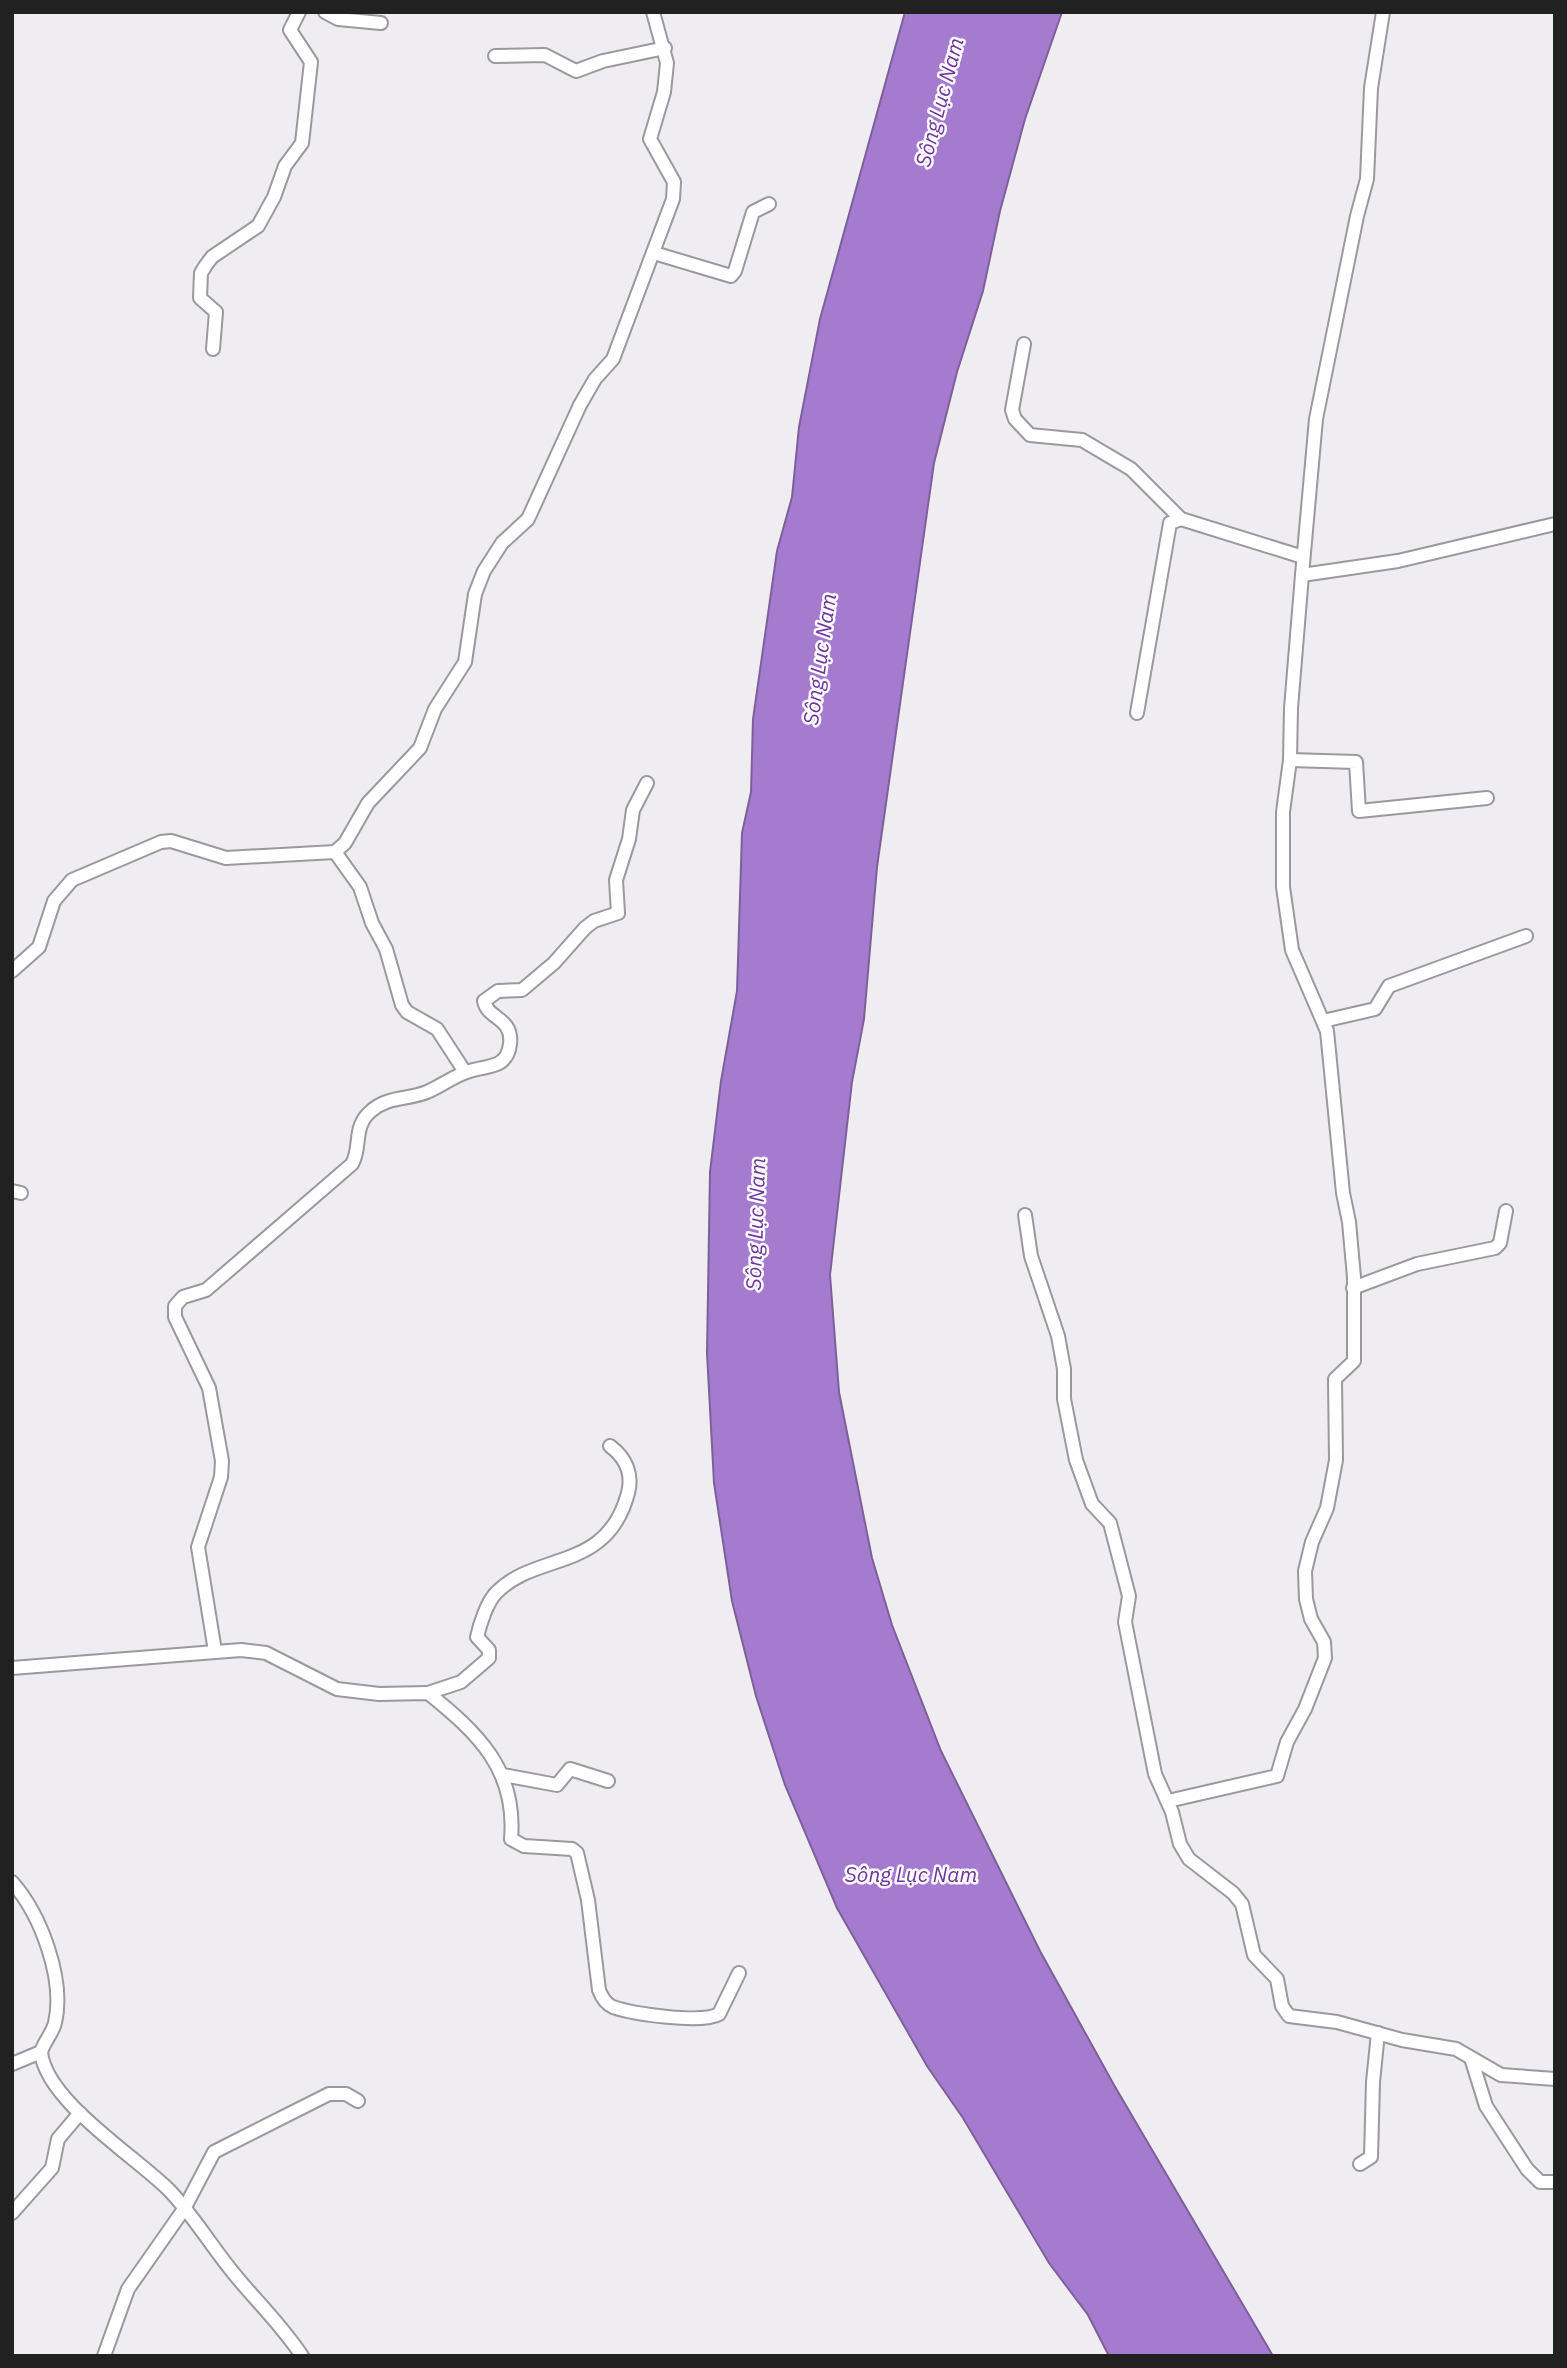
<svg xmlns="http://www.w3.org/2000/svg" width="1567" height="2368" font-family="'IBM Plex Sans',sans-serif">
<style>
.water{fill:#a47bce;stroke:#7d609a;stroke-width:2}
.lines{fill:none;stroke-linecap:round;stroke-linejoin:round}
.minor-casing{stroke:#9a999d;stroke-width:16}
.minor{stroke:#fff;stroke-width:12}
.labels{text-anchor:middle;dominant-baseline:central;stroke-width:5;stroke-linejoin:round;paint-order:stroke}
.water-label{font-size:21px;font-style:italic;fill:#6d3799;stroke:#fcfaff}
</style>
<rect width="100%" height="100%" fill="#efedf1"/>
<polygon class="water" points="905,12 1062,12 1025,119 1000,211 983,291 957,372 934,463 877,867 864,1019 852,1082 830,1275 839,1392 872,1558 892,1625 941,1751 1040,1951 1114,2085 1273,2356 1109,2356 1088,2315 1049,2263 963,2118 927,2066 837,1908 785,1785 756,1696 732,1601 714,1483 707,1353 710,1172 721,1081 737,991 742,833 751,792 753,719 777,551 792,497 799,427 820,319"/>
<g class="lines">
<g class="minor-casing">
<g id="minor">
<polyline points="325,12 338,19 381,23"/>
<polyline points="1383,12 1371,88 1367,179 1357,216 1316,419 1302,575 1398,561 1555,524"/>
<polyline points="495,56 545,55 576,71 603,61 665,48"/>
<polyline points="654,253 731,276 735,271 753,212 769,204"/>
<polyline points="1024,344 1012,410 1015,419 1030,435 1082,440 1131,469 1181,519 1303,557"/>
<polyline points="213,349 216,312 200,298 201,273 206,265 212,257 258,226 274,197 285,166 302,143 311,62 290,30 299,12"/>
<polyline points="1137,713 1170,523 1181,519"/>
<polyline points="1290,760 1356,762 1359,811 1487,798"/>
<polyline points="335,852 360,887 372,923 386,949 402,1005 407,1012 437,1029 465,1072"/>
<polyline points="12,971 39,947 54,901 72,880 161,842 171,841 226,858 335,852 345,843 368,803 420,748 435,709 465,662 475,594 484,571 502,543 528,519 580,405 595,379 613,359 673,199 674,182 650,139 664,92 667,63 653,12"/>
<polyline points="1323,1021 1375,1009 1389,986 1526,936"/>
<polyline points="12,1191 21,1193"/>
<polyline points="1025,1215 1031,1256 1058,1336 1064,1369 1064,1399 1076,1460 1092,1504 1110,1523 1129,1596 1125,1622 1155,1774 1172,1812 1180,1844 1189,1859 1233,1893 1242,1904 1254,1955 1277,1979 1282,2006 1289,2016 1337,2022 1402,2040 1456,2049 1501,2075 1555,2079"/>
<polyline points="1353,1288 1417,1264 1495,1248 1500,1243 1506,1211"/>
<path d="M215,1651L198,1547L221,1477L222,1461L209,1388L175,1317V1306L183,1297L206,1290L352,1164C362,1147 352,1127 371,1111C388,1096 407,1100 427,1092C441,1086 455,1075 470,1071C488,1065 507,1069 510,1044C513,1017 488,1020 484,1001L498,991L522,990L554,963L585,928L594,921L618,913L616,880L629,839L633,810L647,783"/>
<path d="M12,1668L241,1650L266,1653L337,1689L379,1694L428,1693C478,1733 517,1770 511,1839L524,1846L572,1849L577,1853L588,1900L599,1990C602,1998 606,2004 613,2007C633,2014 702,2024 719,2014L739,1973"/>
<path d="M428,1693L461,1682L489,1658V1650L477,1637C480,1624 487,1602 496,1593C536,1551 607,1573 628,1493C633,1474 626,1458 610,1446"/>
<polyline points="503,1775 557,1785 570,1769 608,1781"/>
<polyline points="1168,1801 1277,1776 1287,1742 1305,1709 1325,1658 1324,1642 1311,1619 1306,1599 1305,1571 1312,1542 1327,1508 1336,1460 1335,1379 1354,1361 1354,1277 1349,1222 1343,1193 1327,1031 1292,950 1283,887 1283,812 1290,760 1291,708 1302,575"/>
<path d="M12,1882C41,1915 65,1979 55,2023C52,2034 44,2042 41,2052C46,2101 135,2156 169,2190C192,2214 210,2244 231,2270C254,2299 281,2324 302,2356"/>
<polyline points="1471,2058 1486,2106 1527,2169 1540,2182 1555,2182"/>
<polyline points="12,2064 41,2052"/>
<polyline points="1360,2164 1371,2157 1373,2082 1378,2033"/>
<polyline points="12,2213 52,2168 58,2139 80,2113"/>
<polyline points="104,2356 128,2289 184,2209 214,2152 329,2094 346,2094 358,2101"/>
</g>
</g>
<use href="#minor" class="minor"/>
</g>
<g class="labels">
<g class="water-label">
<text transform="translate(939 102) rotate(-75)">Sông Lục Nam</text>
<text transform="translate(819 659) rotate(-82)">Sông Lục Nam</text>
<text transform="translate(755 1224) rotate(-88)">Sông Lục Nam</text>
<text x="911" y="1874">Sông Lục Nam</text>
</g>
</g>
<rect width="1567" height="2368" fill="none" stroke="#212122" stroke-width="28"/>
</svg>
